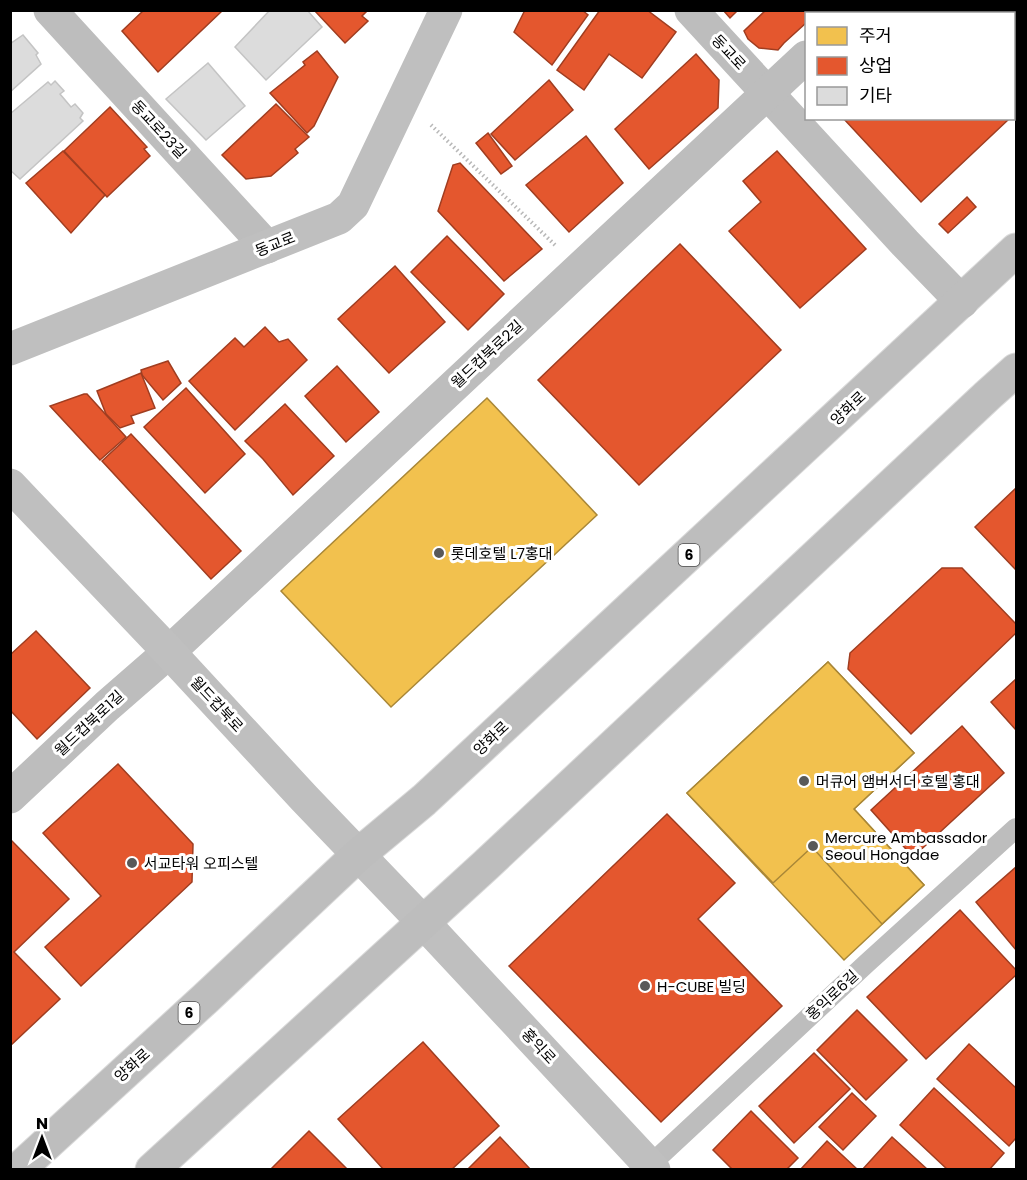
<svg xmlns="http://www.w3.org/2000/svg" width="1027" height="1180" font-family="Poppins,'Noto Sans KR',sans-serif">
<style>
.homes{fill:#f2c14e;stroke:#a98737;stroke-width:1.5}
.shops{fill:#e4572e;stroke:#a03d20;stroke-width:1.5}
.building{fill:#dcdcdc;stroke:#c4c4c4;stroke-width:1.5}
.lines{fill:none;stroke-linecap:round;stroke-linejoin:round}
.primary-casing{stroke:#dbdbdb;stroke-width:35}
.path{stroke:#b8b8b8;stroke-width:4;stroke-dasharray:1.5 3;stroke-linecap:butt}
.lane{stroke:#bdbdbd;stroke-width:20}
.street{stroke:#bdbdbd;stroke-width:33}
.secondary{stroke:#bfbfbf;stroke-width:33}
.primary{stroke:#bdbdbd;stroke-width:33}
.poi-dot{fill:#595959;stroke:#fff;stroke-width:2}
.labels{text-anchor:middle;dominant-baseline:central;stroke-width:6;stroke-linejoin:round;paint-order:stroke}
.shield{fill:#fff;stroke:#4c4c4c;stroke-width:1.5}
.shield-label{font-size:14px;font-weight:bold;fill:#000}
.street-label{font-size:15px;fill:#000;stroke:#fff}
.poi-label{font-size:15px;fill:#000;stroke:#fff;text-anchor:start}
</style>
<rect width="100%" height="100%" fill="#fff"/>
<g class="homes">
<polygon points="487,398 597,515 391,707 281,591"/>
<polygon points="828,662 914,753 854,809 924,885 844,960 687,793"/>
<polygon points="828,662 914,753 854,809 924,885 882,924 812,847 773,883 687,793"/>
</g>
<g class="shops">
<polygon points="144,10 223,10 158,72 122,31"/>
<polygon points="314,10 368,10 362,16 368,21 345,43"/>
<polygon points="525,10 582,10 588,15 552,65 514,32"/>
<polygon points="600,10 647,10 676,32 642,78 609,54 584,90 557,70"/>
<polygon points="723,10 738,10 730,18"/>
<polygon points="766,10 821,10 818,14 806,14 806,23 784,43 778,50 759,48 748,39 744,31"/>
<polygon points="905,10 986,10 989,14 902,14"/>
<polygon points="1004,10 1016,10 1016,34 1014,30 1014,14 1001,14"/>
<polygon points="317,51 338,77 314,126 307,133 270,93 305,65 303,62"/>
<polygon points="696,54 719,80 718,108 649,169 615,129"/>
<polygon points="549,80 573,110 515,160 491,134"/>
<polygon points="276,104 309,137 295,149 298,153 271,176 246,179 222,155"/>
<polygon points="110,107 147,147 144,149 150,156 107,197 64,151"/>
<polygon points="843,118 1010,118 921,202"/>
<polygon points="488,133 512,166 501,174 476,143"/>
<polygon points="586,136 623,183 569,232 526,185"/>
<polygon points="63,151 105,195 71,233 26,183"/>
<polygon points="777,151 866,249 800,308 729,231 761,202 743,181"/>
<polygon points="460,163 542,249 504,281 438,211 453,165"/>
<polygon points="967,197 976,207 948,233 939,224"/>
<polygon points="447,236 504,294 468,330 411,272"/>
<polygon points="680,244 781,350 639,485 538,380"/>
<polygon points="395,266 445,322 389,373 338,319"/>
<polygon points="265,327 279,342 288,339 307,360 235,430 189,381 235,338 244,347"/>
<polygon points="168,361 181,383 163,400 142,375 141,370"/>
<polygon points="337,366 379,412 346,442 305,396"/>
<polygon points="141,373 155,408 131,416 134,423 120,428 106,414 97,391"/>
<polygon points="186,388 245,454 205,493 144,427"/>
<polygon points="84,394 87,394 126,437 100,460 50,406"/>
<polygon points="285,404 334,456 293,495 263,459 245,441"/>
<polygon points="131,434 241,551 211,579 102,461"/>
<polygon points="1016,488 1016,567 1015,569 975,527"/>
<polygon points="942,568 962,568 1016,624 1016,633 911,734 848,669 850,653"/>
<polygon points="36,631 90,688 37,739 10,710 10,655"/>
<polygon points="1016,679 1016,730 991,702"/>
<polygon points="962,726 1004,773 913,857 871,810"/>
<polygon points="118,764 193,844 192,882 81,986 45,947 101,896 43,833"/>
<polygon points="667,814 735,883 698,919 782,1006 661,1122 509,966"/>
<polygon points="10,839 69,899 14,952 60,999 10,1046"/>
<polygon points="1016,867 1016,950 976,902"/>
<polygon points="960,910 1016,970 1016,975 926,1059 867,997"/>
<polygon points="857,1010 907,1060 866,1100 817,1050"/>
<polygon points="423,1042 499,1126 451,1170 384,1170 338,1119"/>
<polygon points="969,1044 1016,1088 1016,1138 1009,1146 937,1079"/>
<polygon points="814,1053 850,1089 794,1143 759,1106"/>
<polygon points="934,1088 1004,1153 989,1170 948,1170 900,1125"/>
<polygon points="852,1093 876,1116 843,1150 819,1127"/>
<polygon points="751,1111 798,1158 786,1170 733,1170 713,1150"/>
<polygon points="309,1131 348,1170 270,1170"/>
<polygon points="500,1137 531,1170 467,1170"/>
<polygon points="892,1137 928,1170 862,1170"/>
<polygon points="827,1141 858,1170 800,1170"/>
</g>
<g class="building">
<polygon points="270,10 307,10 322,27 266,80 235,47"/>
<polygon points="23,35 38,53 36,55 41,64 10,92 10,44"/>
<polygon points="208,63 245,106 206,140 166,99"/>
<polygon points="55,81 64,91 60,94 71,107 75,104 83,113 80,118 83,121 20,179 10,170 10,114 48,82 51,85"/>
</g>
<g class="lines">
<g class="primary-casing">
<g id="primary">
<polyline points="18,1170 206,998 358,855 424,800 1016,250"/>
<polyline points="152,1170 486,865 988,395 1016,370"/>
</g>
</g>
<polyline class="path" points="431,125 555,245"/>
<polyline class="lane" points="649,1170 650,1165 867,963 1016,828"/>
<g class="street">
<polyline points="50,10 267,247"/>
<polyline points="691,10 905,243 962,302"/>
<polyline points="853,14 856,10"/>
<polyline points="10,797 107,706 169,652 806,57"/>
</g>
<g class="secondary">
<polyline points="10,349 339,218 353,205 446,10"/>
<polyline points="10,485 169,652 305,799 423,922 654,1170"/>
</g>
<use href="#primary" class="primary"/>
</g>
<g class="poi-dot">
<circle cx="439" cy="553" r="6"/>
<circle cx="804" cy="781" r="6"/>
<circle cx="813" cy="846" r="6"/>
<circle cx="132" cy="863" r="6"/>
<circle cx="645" cy="986" r="6"/>
</g>
<g class="labels">
<g class="shield">
<rect x="678.5" y="544" width="21" height="22" rx="4.5"/>
<rect x="178.5" y="1002" width="21" height="22" rx="4.5"/>
</g>
<g class="shield-label">
<text x="689" y="555">6</text>
<text x="189" y="1013">6</text>
</g>
<g class="street-label">
<text transform="translate(729 52) rotate(47)">동교로</text>
<text transform="translate(159 129) rotate(47)">동교로23길</text>
<text transform="translate(275 244) rotate(-22)">동교로</text>
<text transform="translate(487 354) rotate(-43)">월드컵북로2길</text>
<text transform="translate(848 408) rotate(-43)">양화로</text>
<text transform="translate(217 704) rotate(47)">월드컵북로</text>
<text transform="translate(89 723) rotate(-43)">월드컵북로1길</text>
<text transform="translate(491 738) rotate(-43)">양화로</text>
<text transform="translate(832 995) rotate(-43)">홍익로6길</text>
<text transform="translate(539 1046) rotate(47)">홍익로</text>
<text transform="translate(132 1065) rotate(-42)">양화로</text>
</g>
<g class="poi-label">
<text x="451" y="553">롯데호텔 L7홍대</text>
<text x="816" y="781">머큐어 앰버서더 호텔 홍대</text>
<text x="825" y="837">Mercure Ambassador<tspan x="825" dy="17">Seoul Hongdae</tspan></text>
<text x="144" y="863">서교타워 오피스텔</text>
<text x="657" y="986">H-CUBE 빌딩</text>
</g>
</g>
<rect width="1027" height="1180" fill="none" stroke="#000000" stroke-width="24"/>
<rect x="805" y="12" width="210" height="108" fill="#ffffff" stroke="#999999" stroke-width="1.5"/>
<rect x="817" y="27" width="30" height="18" fill="#f2c14e" stroke="#999999" stroke-width="1.5"/>
<text x="859" y="42" font-size="18" fill="#000000">주거</text>
<rect x="817" y="57" width="30" height="18" fill="#e4572e" stroke="#999999" stroke-width="1.5"/>
<text x="859" y="72" font-size="18" fill="#000000">상업</text>
<rect x="817" y="87" width="30" height="18" fill="#dcdcdc" stroke="#999999" stroke-width="1.5"/>
<text x="859" y="102" font-size="18" fill="#000000">기타</text>
<g transform="translate(42 1138)" stroke="#ffffff" stroke-width="4.5" paint-order="stroke">
<path d="M0-4.5L10 22L0 15L-10 22Z" fill="#000000"/>
<text y="-9" font-size="16" font-weight="bold" text-anchor="middle" fill="#000000">N</text>
</g>
</svg>
